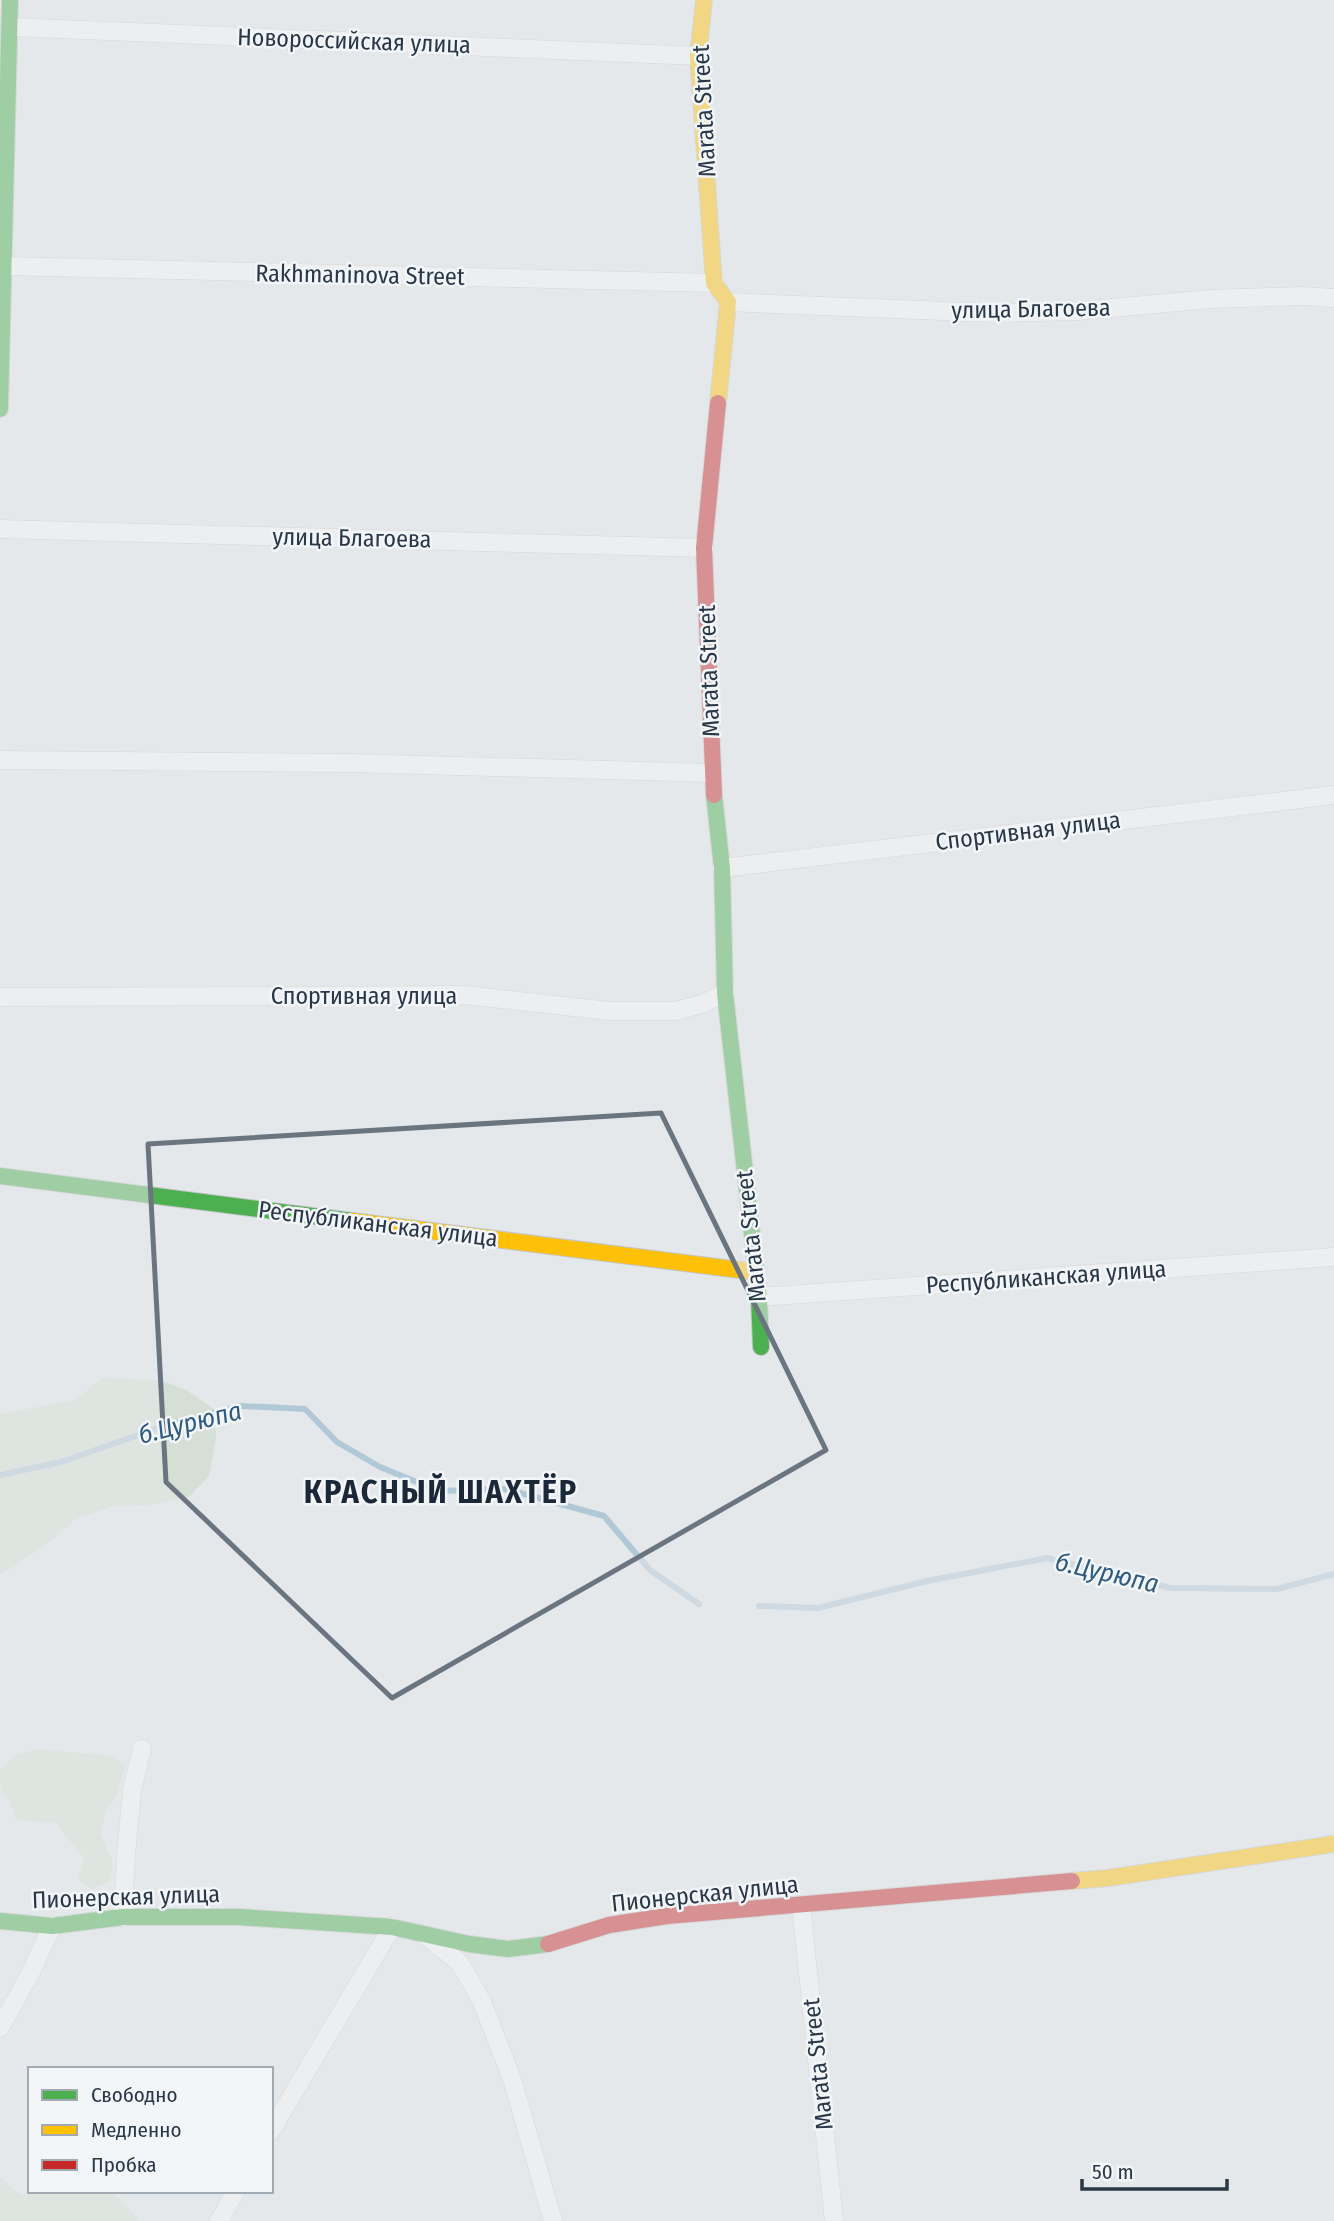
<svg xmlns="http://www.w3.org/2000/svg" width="1334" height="2221" font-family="'Fira Sans Condensed',sans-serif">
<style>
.green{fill:#d6dfd5}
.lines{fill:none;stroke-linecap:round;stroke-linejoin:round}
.stream{stroke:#b1c8d7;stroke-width:6}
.street-casing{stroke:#c3c6c8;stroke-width:19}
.fast-casing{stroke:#c3c6c8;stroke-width:18}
.slow-casing{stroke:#c3c6c8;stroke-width:18}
.jam-casing{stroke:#c3c6c8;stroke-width:18}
.street{stroke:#f4f6f7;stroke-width:18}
.fast{stroke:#4caf50;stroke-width:16}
.slow{stroke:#ffc107;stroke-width:16}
.jam{stroke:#c62828;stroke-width:16}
.marked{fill:none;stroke:#6b7580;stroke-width:5;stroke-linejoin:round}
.labels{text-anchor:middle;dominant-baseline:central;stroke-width:5;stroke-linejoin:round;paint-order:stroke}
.street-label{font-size:24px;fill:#293747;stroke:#f3f6f9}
.water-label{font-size:26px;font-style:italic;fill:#2e5b7f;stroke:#f3f6f9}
.district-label{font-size:32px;font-weight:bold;letter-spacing:2px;fill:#1b2837;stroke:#f3f6f9}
</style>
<rect width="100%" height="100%" fill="#e5e8ea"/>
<g class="green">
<polygon points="104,1378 160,1380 186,1390 214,1409 216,1439 209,1476 189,1497 148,1505 113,1506 74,1520 53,1539 15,1566 0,1574 0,1414 74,1400"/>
<path d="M37,1749L114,1756L125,1766L116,1797L106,1811L100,1833L112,1860L111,1881L92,1889L78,1879L84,1858C75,1844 64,1838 57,1823L16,1820L10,1801L1,1792L0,1769L16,1755Z"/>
<path d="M0,2177L21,2195C35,2191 97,2187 110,2193C122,2199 131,2211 138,2221H0Z"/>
</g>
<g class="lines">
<g class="stream">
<polyline points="0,1475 61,1462 164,1426 241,1406 305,1409 337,1442 380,1467 439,1491 506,1489 604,1516 650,1570 699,1604"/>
<polyline points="759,1606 818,1608 927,1581 1047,1558 1171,1588 1277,1589 1334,1574"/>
</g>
<g class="street-casing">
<g id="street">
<polyline points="11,27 698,56"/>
<polyline points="5,266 714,283"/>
<polyline points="728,302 993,313 1079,311 1210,299 1303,296 1334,298"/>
<polyline points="0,529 704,548"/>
<polyline points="0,760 351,763 712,773"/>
<polyline points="722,868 1334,795"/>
<polyline points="0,997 465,995 609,1011 675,1011 702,1004 725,993"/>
<polyline points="759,1297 1334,1257"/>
<polyline points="801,1906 834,2221"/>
<polyline points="123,1917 126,1854 132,1790 142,1749"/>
<polyline points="427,1937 460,1963 482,2002 512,2079 553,2221"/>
<polyline points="0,2028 30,1974 52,1926"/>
<polyline points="271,2131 392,1927"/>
<polyline points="219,2221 236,2191"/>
</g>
</g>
<g class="fast-casing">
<g id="fast">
<polyline points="0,409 10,0"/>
<polyline points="714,795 722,868 725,993 759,1297 761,1347"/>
<polyline points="0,1176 352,1221"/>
<polyline points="0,1921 52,1926 123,1917 239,1917 392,1927 469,1944 508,1949 548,1944"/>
</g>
</g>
<g class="slow-casing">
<g id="slow">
<polyline points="704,0 698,56 714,283 728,302 718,403"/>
<polyline points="352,1221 756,1272"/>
<polyline points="1072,1881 1108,1878 1334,1844"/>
</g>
</g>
<g class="jam-casing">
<g id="jam">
<polyline points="714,795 704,548 718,403"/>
<polyline points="548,1944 609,1925 667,1916 1072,1881"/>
</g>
</g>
<use href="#street" class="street"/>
<use href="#fast" class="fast"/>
<use href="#slow" class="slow"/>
<use href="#jam" class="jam"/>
</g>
<path d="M0 0H1334V2221H0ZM661,1113L826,1450L392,1698L166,1482L148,1144Z" fill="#e5e8ea" fill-opacity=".55" fill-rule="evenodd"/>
<path class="marked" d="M661,1113L826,1450L392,1698L166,1482L148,1144Z"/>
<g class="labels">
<g class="street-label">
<text transform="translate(354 41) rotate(2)">Новороссийская улица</text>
<text transform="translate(704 111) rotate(-93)">Marata Street</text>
<text transform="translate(360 275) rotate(1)">Rakhmaninova Street</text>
<text transform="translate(1031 309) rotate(-1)">улица Благоева</text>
<text transform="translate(352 538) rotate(1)">улица Благоева</text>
<text transform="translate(709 671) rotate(-92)">Marata Street</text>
<text transform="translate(1028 831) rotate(-7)">Спортивная улица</text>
<text x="364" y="996">Спортивная улица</text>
<text transform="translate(378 1224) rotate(7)">Республиканская улица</text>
<text transform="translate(751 1236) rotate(-96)">Marata Street</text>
<text transform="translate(1046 1277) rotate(-4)">Республиканская улица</text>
<text transform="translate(705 1894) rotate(-6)">Пионерская улица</text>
<text transform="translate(126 1897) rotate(-2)">Пионерская улица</text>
<text transform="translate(818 2064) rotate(-96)">Marata Street</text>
</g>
<g class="water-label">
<text transform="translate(190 1423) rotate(-14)">б.Цурюпа</text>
<text transform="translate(1107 1573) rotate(13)">б.Цурюпа</text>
</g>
<g class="district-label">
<text x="441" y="1492">КРАСНЫЙ ШАХТЁР</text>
</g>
</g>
<rect x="28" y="2067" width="245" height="126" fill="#f3f6f9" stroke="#a2aab2" stroke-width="2"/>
<rect x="42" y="2090" width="35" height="10" fill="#4caf50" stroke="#a2aab2" stroke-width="2"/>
<text x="91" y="2102" font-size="21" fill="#293747">Свободно</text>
<rect x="42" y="2125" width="35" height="10" fill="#ffc107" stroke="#a2aab2" stroke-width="2"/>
<text x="91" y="2137" font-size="21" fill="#293747">Медленно</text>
<rect x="42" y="2160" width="35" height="10" fill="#c62828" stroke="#a2aab2" stroke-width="2"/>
<text x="91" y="2172" font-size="21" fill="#293747">Пробка</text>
<path d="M1082 2179v10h145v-10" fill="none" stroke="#293747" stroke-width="3.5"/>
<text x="1092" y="2179" font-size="21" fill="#293747" stroke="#f3f6f9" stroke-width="5" paint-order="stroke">50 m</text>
</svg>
